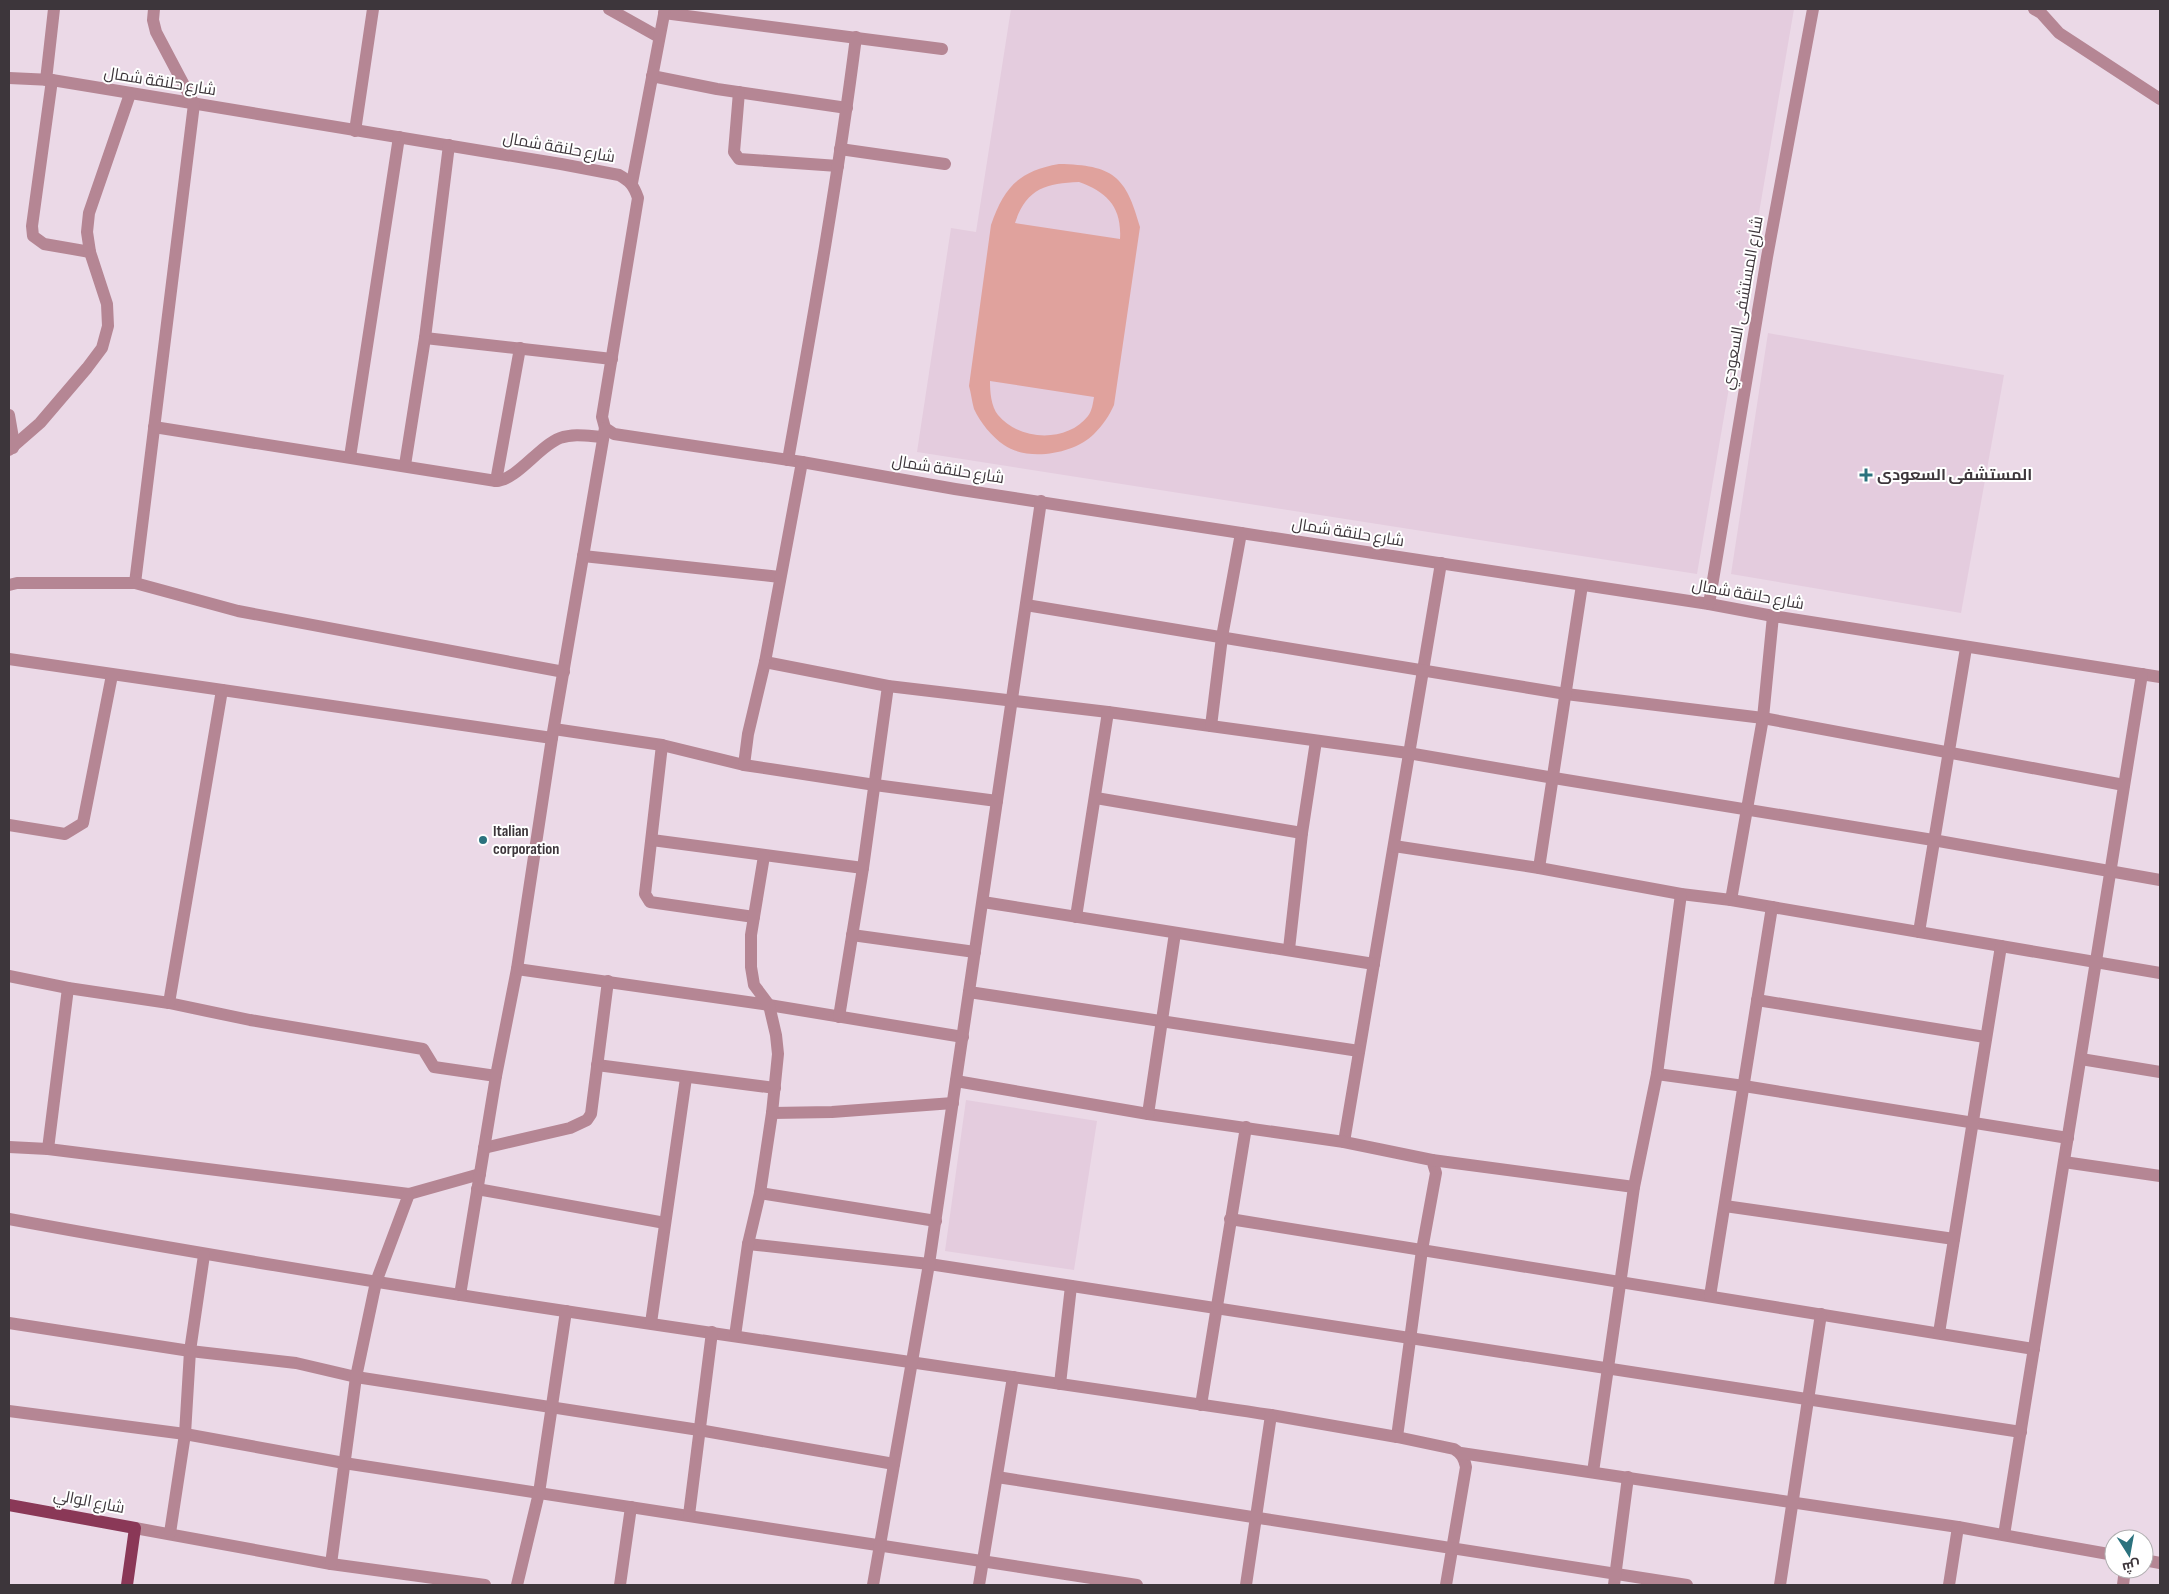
<svg xmlns="http://www.w3.org/2000/svg" width="2169" height="1594" font-family="'Sofia Sans Condensed',Cairo,sans-serif">
<style>
.built{fill:#e4ccde}
.green{fill:#e0a29d;fill-rule:evenodd}
.lines{fill:none;stroke-linecap:round;stroke-linejoin:round}
.minor{stroke:#b58694;stroke-width:12}
.major{stroke:#8a3857;stroke-width:12}
.poi-dot{fill:#2b727e;stroke:#fff;stroke-width:2}
.labels{text-anchor:middle;dominant-baseline:central;stroke-width:4;stroke-linejoin:round;paint-order:stroke}
.street-label{font-size:16px;fill:#3d363b;stroke:#fff}
.poi-label{font-size:16px;font-weight:bold;fill:#3d363b;stroke:#fff;text-anchor:start}
</style>
<rect width="100%" height="100%" fill="#ebd9e7"/>
<g class="built">
<polygon points="1011,9 1794,9 1697,574 917,452 951,228 976,232"/>
<polygon points="1768,333 2004,375 1961,613 1731,574"/>
<polygon points="966,1100 1097,1121 1074,1270 945,1251"/>
</g>
<path class="green" d="M1059,164C1113,165 1126,176 1140,227L1114,405C1109,416 1103,425 1094,434C1074,454 1028,462 1004,445C992,437 980,422 974,409C972,402 971,393 969,386L991,225C1004,187 1019,171 1059,164ZM1079,182C1107,192 1122,207 1120,239L1015,223C1026,189 1046,183 1079,182ZM990,381L1094,397C1093,403 1092,411 1088,416C1067,443 1019,441 998,415C991,406 990,392 990,381Z"/>
<g class="lines">
<g class="minor">
<polyline points="609,9 659,37"/>
<polyline points="2034,9 2041,13 2059,33 2160,99"/>
<polyline points="664,13 942,49"/>
<polyline points="652,76 717,89 847,108"/>
<path d="M9,78L52,80L561,164L619,175C630,181 634,186 638,198L602,417L605,428L614,434L802,462L955,489L1241,533L1709,604L1773,616L2160,677"/>
<polyline points="46,80 54,9"/>
<polyline points="52,80 32,226 33,236 44,244 90,252"/>
<polyline points="739,92 734,152 739,159 838,166"/>
<polyline points="355,131 373,9"/>
<polyline points="840,149 945,164"/>
<polyline points="632,183 665,9"/>
<polyline points="425,338 612,359"/>
<polyline points="9,415 13,438 13,448"/>
<path d="M154,427L496,481C517,480 539,446 560,438C574,433 588,436 603,437"/>
<polyline points="9,450 40,423 87,368 102,348 108,326 107,304 90,252 87,232 89,213 130,94"/>
<polyline points="350,457 399,137"/>
<path d="M788,460C813,319 838,179 856,37"/>
<polyline points="405,465 425,338 449,145"/>
<polyline points="496,481 520,348"/>
<polyline points="583,556 780,577"/>
<path d="M1441,563L1344,1142L1432,1160L1436,1173L1422,1250L1397,1437L1454,1449C1462,1454 1464,1458 1466,1467L1446,1585"/>
<polyline points="135,583 194,104 156,32 153,20 154,9"/>
<polyline points="9,585 17,583 135,583 238,611 564,672"/>
<polyline points="1709,604 1767,257 1813,9"/>
<polyline points="1026,605 1566,694 1763,718 2124,785"/>
<polyline points="9,659 552,738"/>
<polyline points="765,662 888,686 1108,712 1408,753 1554,778 1933,840 2160,880"/>
<polyline points="1211,726 1222,637 1241,533"/>
<polyline points="554,729 662,745 744,765 875,785 997,801"/>
<polyline points="662,745 645,894 650,902 754,917"/>
<polyline points="744,765 748,734 765,662 802,462"/>
<polyline points="1096,798 1302,833"/>
<polyline points="9,825 65,834 83,823 112,675"/>
<polyline points="652,840 863,868"/>
<polyline points="1394,846 1539,868 1681,894 1731,900 2160,973"/>
<polyline points="1539,868 1582,585"/>
<polyline points="1731,900 1763,718 1773,616"/>
<polyline points="983,902 1374,964"/>
<polyline points="1076,917 1108,712"/>
<polyline points="1919,932 1966,648"/>
<polyline points="852,935 975,952"/>
<polyline points="1289,949 1302,833 1316,741"/>
<polyline points="517,969 769,1005 963,1037"/>
<polyline points="9,976 68,988 169,1003 250,1020 423,1049 434,1067 496,1076"/>
<polyline points="969,992 1359,1051"/>
<polyline points="1757,1000 1985,1037"/>
<polyline points="169,1003 222,690"/>
<polyline points="839,1017 863,868 888,686"/>
<polyline points="2081,1059 2160,1072"/>
<polyline points="597,1065 775,1088"/>
<polyline points="1657,1074 1744,1086 2068,1138"/>
<polyline points="956,1081 1148,1114 1344,1142"/>
<polyline points="772,1113 832,1112 953,1103"/>
<polyline points="1148,1114 1175,933"/>
<polyline points="9,1147 48,1149 409,1194 480,1174"/>
<polyline points="484,1148 570,1128 587,1120 591,1114 608,981"/>
<polyline points="48,1149 68,988"/>
<polyline points="1432,1160 1634,1187"/>
<polyline points="2064,1162 2160,1176"/>
<polyline points="477,1189 665,1223"/>
<polyline points="760,1193 936,1221"/>
<polyline points="1725,1206 1954,1239"/>
<path d="M9,1219C427,1296 850,1352 1271,1415L1397,1437"/>
<polyline points="1230,1219 2034,1349"/>
<polyline points="748,1244 929,1264 2021,1432"/>
<polyline points="460,1295 496,1076 517,969 552,738 605,428"/>
<polyline points="1710,1296 1772,907"/>
<polyline points="9,1323 190,1351 296,1363 356,1377 699,1430 894,1464"/>
<polyline points="651,1323 686,1078"/>
<polyline points="1939,1333 2001,946"/>
<polyline points="735,1336 748,1244 760,1193 772,1113 778,1054 776,1035 769,1005 754,985 751,967 751,935 764,856"/>
<polyline points="1060,1384 1071,1286"/>
<polyline points="1201,1405 1246,1127"/>
<polyline points="9,1411 185,1434 344,1463 1137,1585"/>
<polyline points="1461,1453 1958,1527 2114,1555"/>
<polyline points="1593,1472 1634,1187 1657,1074 1681,894"/>
<polyline points="997,1477 1687,1585"/>
<polyline points="689,1515 712,1332"/>
<polyline points="135,1528 331,1564 485,1585"/>
<polyline points="170,1533 185,1434 190,1351 204,1255"/>
<polyline points="2004,1535 2142,674"/>
<polyline points="2144,1560 2160,1563"/>
<polyline points="331,1564 356,1377 376,1282 409,1194"/>
<polyline points="517,1585 539,1493 566,1311"/>
<polyline points="620,1585 631,1507"/>
<polyline points="873,1585 929,1264 1041,501"/>
<polyline points="979,1585 1013,1377"/>
<polyline points="1246,1585 1271,1415"/>
<polyline points="1614,1585 1628,1477"/>
<polyline points="1780,1585 1821,1314"/>
<polyline points="1949,1585 1958,1527"/>
<polyline points="2123,1585 2125,1569"/>
</g>
<polyline class="major" points="9,1505 135,1528 127,1585"/>
</g>
<g class="poi-dot">
<path d="M1863.5 467.5h5v5h5v5h-5v5h-5v-5h-5v-5h5z"/>
<circle cx="483" cy="840" r="5"/>
</g>
<g class="labels">
<g class="street-label">
<text transform="translate(160 82) rotate(9)">شارع حلنقة شمال</text>
<text transform="translate(559 148) rotate(10)">شارع حلنقة شمال</text>
<text transform="translate(1743 303) rotate(-80)">شارع المستشفى السعودي</text>
<text transform="translate(948 470) rotate(9)">شارع حلنقة شمال</text>
<text transform="translate(1348 533) rotate(9)">شارع حلنقة شمال</text>
<text transform="translate(1748 595) rotate(10)">شارع حلنقة شمال</text>
<text transform="translate(89 1502) rotate(11)">شارع الوالي</text>
</g>
<g class="poi-label">
<text x="1877" y="475">المستشفى السعودى</text>
<text x="493" y="831">Italian<tspan x="493" dy="18">corporation</tspan></text>
</g>
</g>
<rect width="2169" height="1594" fill="none" stroke="#3d363b" stroke-width="20"/>
<g transform="translate(2129 1554) rotate(169)"><circle r="24" fill="#ffffff" stroke="#b1afb1"/>
<path d="M0-4L9 19L0 12L-9 19Z" fill="#2b727e"/>
<text y="-8" font-size="14" font-weight="bold" text-anchor="middle" fill="#3d363b">ش</text>
</g>
</svg>
